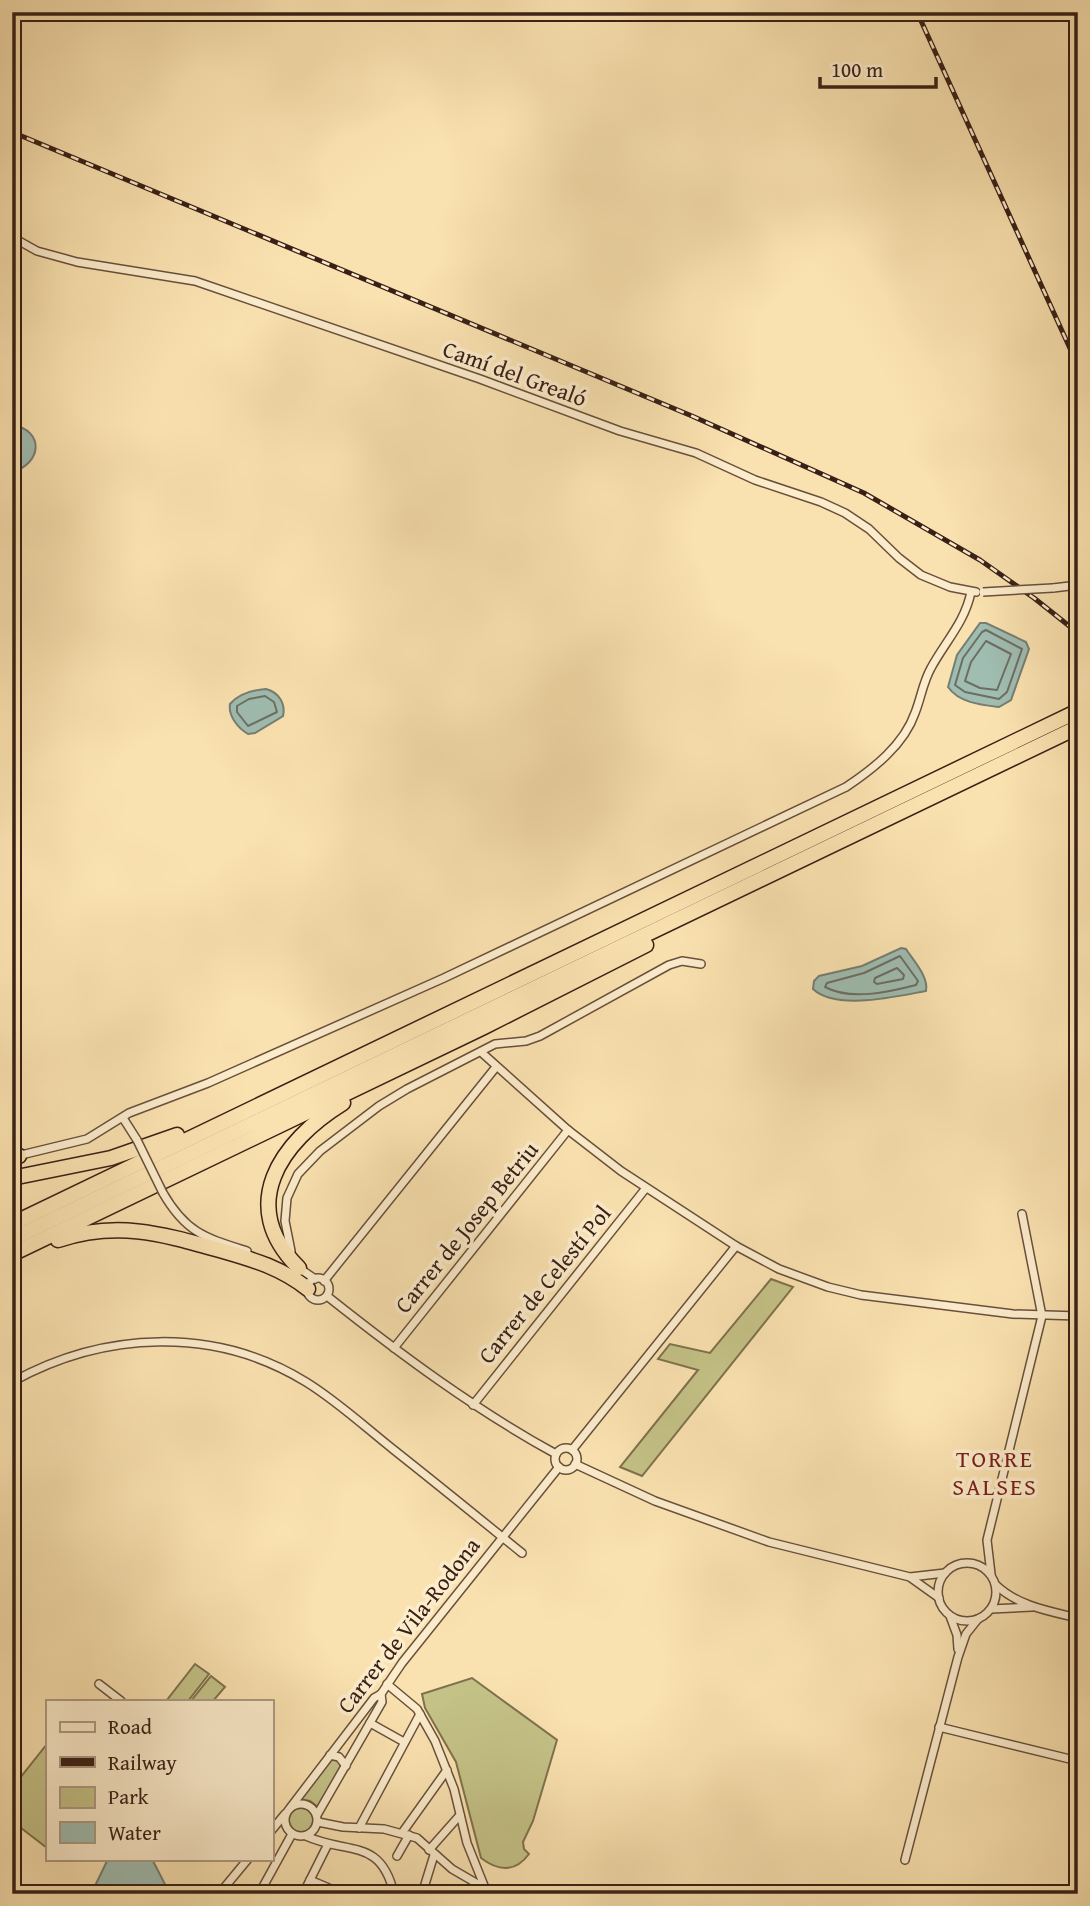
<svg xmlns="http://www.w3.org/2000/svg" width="1090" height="1906" font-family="'Gentium Book Plus',serif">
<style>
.green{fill:#c4c287;stroke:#7e714e;stroke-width:2}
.water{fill:#9fbdb1;stroke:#767e73;stroke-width:2}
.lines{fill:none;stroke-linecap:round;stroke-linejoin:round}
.shore{stroke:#6c6e64;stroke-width:2}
.street-casing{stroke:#68503c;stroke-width:10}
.highway-casing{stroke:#382016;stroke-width:17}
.street{stroke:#fceccc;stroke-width:7}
.highway{stroke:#fae2b0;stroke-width:14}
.rail-casing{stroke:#382016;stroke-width:5}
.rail{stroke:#fceccc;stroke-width:2.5;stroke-dasharray:8;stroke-linecap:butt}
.street-bridge-casing{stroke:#68503c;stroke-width:10;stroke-linecap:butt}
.street-bridge{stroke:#fceccc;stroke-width:7}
.labels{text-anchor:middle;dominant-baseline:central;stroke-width:7;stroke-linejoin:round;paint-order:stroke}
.street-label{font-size:23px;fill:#382016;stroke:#fceccc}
.neighbourhood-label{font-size:24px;letter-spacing:2px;fill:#7a1f14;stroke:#fceccc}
</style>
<rect width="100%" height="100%" fill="#fae2b0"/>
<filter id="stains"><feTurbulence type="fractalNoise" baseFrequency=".00286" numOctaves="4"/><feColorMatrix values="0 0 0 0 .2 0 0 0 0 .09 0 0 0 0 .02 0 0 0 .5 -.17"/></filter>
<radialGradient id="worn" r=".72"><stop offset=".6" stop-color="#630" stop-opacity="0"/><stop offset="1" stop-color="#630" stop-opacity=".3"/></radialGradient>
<g class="green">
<polygon points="771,1279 793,1287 642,1476 620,1467 698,1370 658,1359 670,1344 710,1353"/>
<polygon points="195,1664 209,1674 188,1701 169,1701 167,1700"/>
<polygon points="211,1676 225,1687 213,1701 191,1701"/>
<path d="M472,1678L557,1740L533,1821L523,1842L524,1849L529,1854C515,1873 498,1871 481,1858L456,1762L425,1708L422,1694Z"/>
<polygon points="47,1744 47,1848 12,1821 12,1788"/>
<polygon points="336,1759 339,1761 341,1768 318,1807 310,1801 299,1799 330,1760"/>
<circle cx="301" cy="1820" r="12"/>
</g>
<g class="water">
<path d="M12,425C45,430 42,464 12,472Z"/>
<path d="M980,623H986L1026,642L1029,649L1011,700L999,707C982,705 959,703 948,687L957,655Z"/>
<path d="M266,689C278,692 286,703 283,716L255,733L248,734C238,728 228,716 230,704C239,693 252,690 266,689Z"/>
<path d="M901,948L906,949C913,960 929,977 926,991C898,996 836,1011 813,989L814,981L819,976L862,966Z"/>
<polygon points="108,1859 152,1859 170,1894 98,1894 94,1888"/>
</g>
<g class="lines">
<g class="shore">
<polygon points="986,630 1022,649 1007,692 999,699 965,692 955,685 963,658 982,632"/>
<polygon points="986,641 1011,654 997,690 980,688 965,681 971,662"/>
<polygon points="265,696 274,702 277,712 248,726 237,712 237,706 249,699"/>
<path d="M900,956L918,981L916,985C889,992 851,1001 825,987L827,983L864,973Z"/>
<polygon points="897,968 904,975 903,979 877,984 874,982 875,978"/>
</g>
<g class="street-casing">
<g id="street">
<polyline points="12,237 37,251 77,262 195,281 480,379 620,431 696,453 755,480 821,502 845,513 869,529 899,558 921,575 950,587 976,592"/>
<polyline points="1053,588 1078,585"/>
<polyline points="481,1052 568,1130 621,1171 736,1246 779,1269 828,1287 861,1295 1013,1314 1078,1316"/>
<polyline points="123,1118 137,1140"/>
<path d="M17,1156L87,1139L129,1113L208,1083L444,978L846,787C873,769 904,745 915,713C921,698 923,682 931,668C945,642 965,622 971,592"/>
<path d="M163,1193C186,1233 206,1238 247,1251"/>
<polyline points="291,1251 285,1221 287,1198 298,1174 320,1151 379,1106 407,1089 495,1044 526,1041 540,1036 669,965 682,961 701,964"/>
<polyline points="299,1268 315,1279"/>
<circle cx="318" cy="1289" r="11"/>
<polyline points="324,1281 496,1067"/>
<path d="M327,1296C400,1354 474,1409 556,1454"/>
<polyline points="394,1348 568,1130"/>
<path d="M12,1382C104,1331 215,1326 306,1382C337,1401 365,1427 394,1450C437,1484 480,1519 522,1553"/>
<polyline points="473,1405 646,1188"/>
<circle cx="566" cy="1459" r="11"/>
<polyline points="572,1450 736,1246"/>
<polyline points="575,1464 655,1501 769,1542 910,1577 945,1573"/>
<circle cx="967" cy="1592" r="29"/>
<polyline points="991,1574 987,1540 1042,1316 1022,1214"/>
<polyline points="911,1578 939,1598"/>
<path d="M996,1585C1018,1606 1049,1611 1078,1618"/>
<polyline points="991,1609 1032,1607"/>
<polyline points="950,1616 957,1635 958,1649"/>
<polyline points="99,1684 121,1701"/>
<polyline points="387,1684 417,1709 435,1741 454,1789 467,1843 485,1888"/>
<polyline points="370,1723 404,1742"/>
<polyline points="939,1727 1078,1761"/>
<polyline points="330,1755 339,1757 346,1766"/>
<circle cx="301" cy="1820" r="16"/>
<polyline points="290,1808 374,1698 381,1694 402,1663 559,1467"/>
<polyline points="317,1815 382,1702 381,1694"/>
<polyline points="318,1822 343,1827 384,1829 417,1838 452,1869 495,1894"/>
<polyline points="359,1828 420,1714"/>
<polyline points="271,1831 285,1814"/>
<polyline points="402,1833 447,1770"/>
<path d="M306,1836C347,1855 381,1837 394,1894"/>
<polyline points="429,1850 460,1815"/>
<polyline points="397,1856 409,1835"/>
<polyline points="905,1860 958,1657 966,1634 978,1619"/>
<polyline points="310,1880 343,1894"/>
<polyline points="219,1894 248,1859"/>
<polyline points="259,1894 292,1834"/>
<polyline points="303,1894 328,1844"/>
<polyline points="422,1894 434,1855"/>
</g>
</g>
<g class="highway-casing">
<g id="highway">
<polyline points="12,1159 19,1156"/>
<polyline points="12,1178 111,1158 177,1135"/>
<polyline points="12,1224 1078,711"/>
<polyline points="12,1239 1078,727"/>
<path d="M58,1240C116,1221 159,1233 216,1249C250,1259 279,1266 308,1289"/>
<polyline points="12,1254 484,1027 646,945"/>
<path d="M299,1268C236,1206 280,1142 343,1103"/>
</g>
</g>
<use href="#street" class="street"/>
<use href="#highway" class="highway"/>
<g class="rail-casing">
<g id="rail">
<polyline points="917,12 1078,366"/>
<polyline points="12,132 692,416 864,493 980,560 1034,598 1078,633"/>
</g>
</g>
<use href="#rail" class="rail"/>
<g class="street-bridge-casing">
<g id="street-bridge">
<polyline points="983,592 1053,588"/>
<polyline points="137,1140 163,1193"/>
</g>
</g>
<use href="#street-bridge" class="street-bridge"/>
</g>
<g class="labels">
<g class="street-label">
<text transform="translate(515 373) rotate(20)">Camí del Grealó</text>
<text transform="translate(466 1227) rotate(-51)">Carrer de Josep Betriu</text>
<text transform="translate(544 1284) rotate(-51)">Carrer de Celestí Pol</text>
<text transform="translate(408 1625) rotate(-52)">Carrer de Vila-Rodona</text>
</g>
<g class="neighbourhood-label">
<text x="995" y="1458">TORRE<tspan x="995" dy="28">SALSES</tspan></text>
</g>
</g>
<rect width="1090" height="1906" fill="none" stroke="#fae2b0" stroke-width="42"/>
<rect x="14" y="14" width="1062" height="1878" fill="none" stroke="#382016" stroke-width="3.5"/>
<rect x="21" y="21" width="1048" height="1864" fill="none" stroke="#382016" stroke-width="2"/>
<rect x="46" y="1700" width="228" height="161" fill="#fceccc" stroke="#ae9a83" stroke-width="2"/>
<rect x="60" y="1722" width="35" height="10" fill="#fceccc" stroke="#ae9a83" stroke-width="2"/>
<text x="108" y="1734" font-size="21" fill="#382016">Road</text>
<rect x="60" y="1757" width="35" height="10" fill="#382016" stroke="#ae9a83" stroke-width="2"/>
<text x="108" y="1770" font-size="21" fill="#382016">Railway</text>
<rect x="60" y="1787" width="35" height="21" fill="#c4c287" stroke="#ae9a83" stroke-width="2"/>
<text x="108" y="1804" font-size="21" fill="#382016">Park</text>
<rect x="60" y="1822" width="35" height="21" fill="#9fbdb1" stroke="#ae9a83" stroke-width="2"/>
<text x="108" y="1840" font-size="21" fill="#382016">Water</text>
<path d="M820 77v10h116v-10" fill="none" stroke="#382016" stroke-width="3.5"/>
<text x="831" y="77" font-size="21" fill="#382016" stroke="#fceccc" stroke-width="5" paint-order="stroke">100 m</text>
<rect width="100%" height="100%" filter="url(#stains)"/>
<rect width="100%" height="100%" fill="url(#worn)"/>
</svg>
